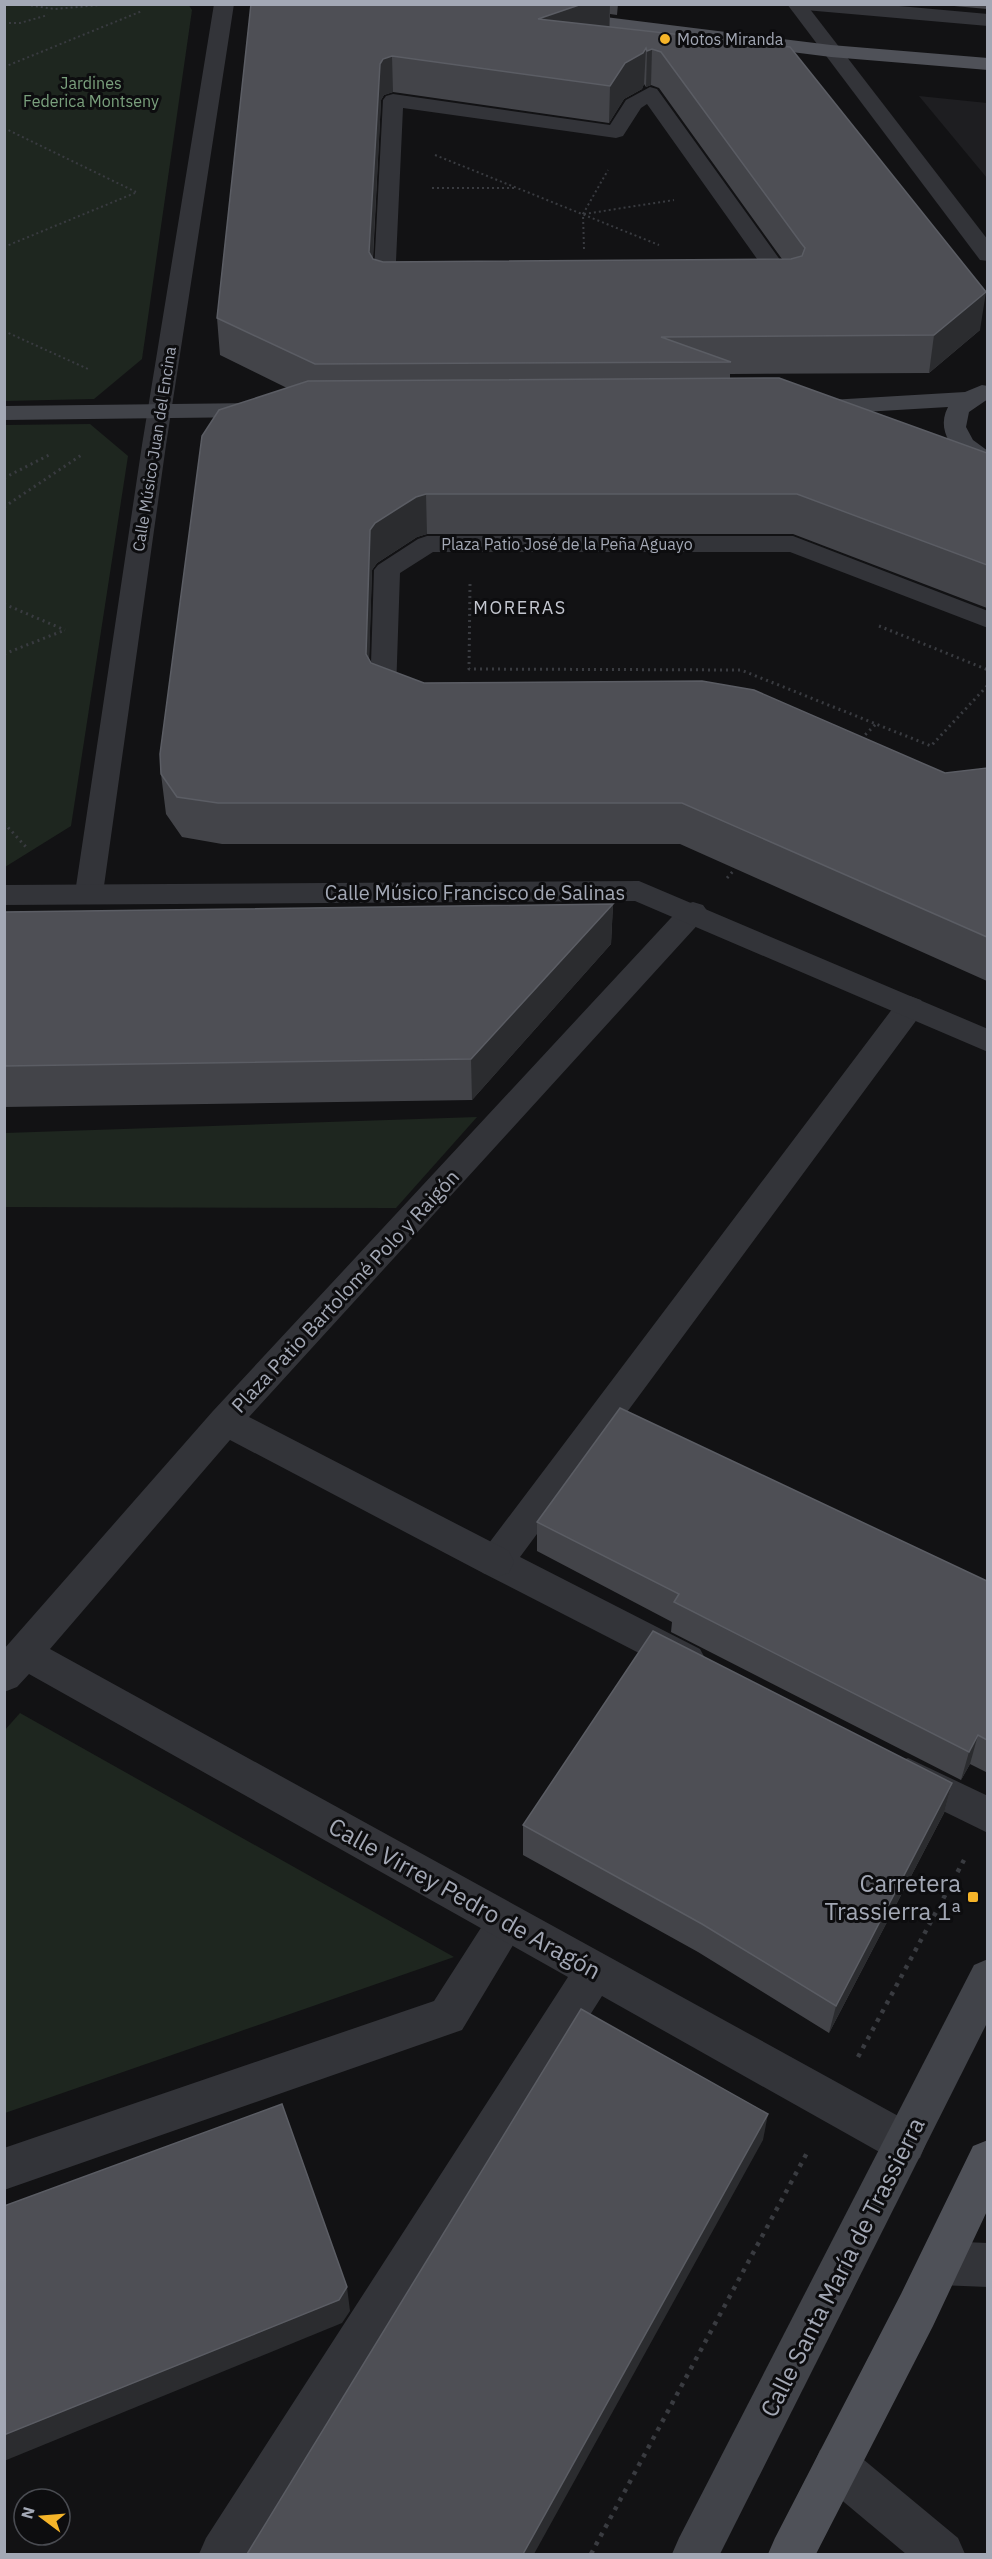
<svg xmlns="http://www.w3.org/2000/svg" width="992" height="2559" font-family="'IBM Plex Sans',sans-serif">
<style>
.built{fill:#1e1e21}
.green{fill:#1e261f}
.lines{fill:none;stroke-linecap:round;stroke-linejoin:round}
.path-far2{stroke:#393b40;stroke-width:2;stroke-dasharray:2 3;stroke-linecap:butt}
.path-far1{stroke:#393b40;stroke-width:3;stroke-dasharray:2 4;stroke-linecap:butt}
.path{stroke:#393b40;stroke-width:4.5;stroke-dasharray:4 6;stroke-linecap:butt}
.pedestrian{fill:#333439;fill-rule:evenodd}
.minor{fill:#333439;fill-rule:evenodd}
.tertiary{fill:#333439;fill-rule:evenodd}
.secondary{fill:#414349;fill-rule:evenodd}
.primary{fill:#4f5158;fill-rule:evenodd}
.wall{fill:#434449;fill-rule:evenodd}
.shaded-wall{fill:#2b2c2f}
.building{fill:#4e4f55;stroke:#5b5d64;stroke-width:1.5;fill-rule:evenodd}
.poi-dot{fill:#f5b429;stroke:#0d0d0f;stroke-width:2}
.labels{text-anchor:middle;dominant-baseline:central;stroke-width:6;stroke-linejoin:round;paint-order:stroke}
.far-poi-label{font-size:16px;fill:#a3a8b5;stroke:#0d0d0f;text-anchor:start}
.far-park-label{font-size:16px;fill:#7aa07d;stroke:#0d0d0f}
.far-street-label{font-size:16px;fill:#a3a8b5;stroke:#0d0d0f}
.far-neighbourhood-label{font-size:18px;letter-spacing:1.5px;fill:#c4c7d0;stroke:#0d0d0f}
.street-label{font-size:20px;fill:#a3a8b5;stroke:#0d0d0f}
.near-poi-label{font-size:24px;fill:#a3a8b5;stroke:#0d0d0f;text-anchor:end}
.near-street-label{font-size:24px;fill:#a3a8b5;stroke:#0d0d0f}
</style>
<rect width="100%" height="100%" fill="#121214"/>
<polygon class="built" points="919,96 987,103 987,178"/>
<g class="green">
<polygon points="188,4 192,10 142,359 94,399 5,401 5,5"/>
<polygon points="90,424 128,456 71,826 5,867 5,425"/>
<polygon points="477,1117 396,1208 5,1207 5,1133"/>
<polygon points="20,1713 454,1957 5,2113 4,1731"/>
</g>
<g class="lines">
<g class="path-far2">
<polyline points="21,4 55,9 111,4"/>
<polyline points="4,23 20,23 48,15"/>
<polyline points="4,67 142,11"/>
<polyline points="4,128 136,192"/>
<polyline points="435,155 659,245"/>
<polyline points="432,188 514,188"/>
<polyline points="584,214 674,200"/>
<polyline points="4,247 135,193"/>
<polyline points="584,249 583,214 608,170"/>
<polyline points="4,331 88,369"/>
</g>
<g class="path-far1">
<polyline points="4,478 49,455"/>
<polyline points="4,507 83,454"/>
<polyline points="470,584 469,669 741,670 931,746 988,685"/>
<polyline points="4,604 65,630"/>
<polyline points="879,626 988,670"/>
<polyline points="4,654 65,630"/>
<polyline points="861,739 876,724"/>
<polyline points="4,823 26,847"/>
<polyline points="727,878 735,869"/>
</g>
<g class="path">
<polyline points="858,2057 964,1860"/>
<polyline points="591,2554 808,2151"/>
</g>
<g class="pedestrian">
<path d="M650,87L657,89L796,282L799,287L796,292L788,294L384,297L376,295L373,290L383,100L386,96L393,94L610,125L626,100ZM647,104L772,280L395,283L403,108L616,138L623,136L641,108Z"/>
<path d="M427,536H793L988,611V628L790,552H433L400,573L396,691L406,695L410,701L406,707C393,710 377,707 370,695L374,570L378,565L418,539Z"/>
<polygon points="910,996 921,1000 925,1007 921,1014 520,1557 700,1649 706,1660 700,1671 687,1676 674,1671 483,1573 478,1562 483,1551 899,1000"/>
<polygon points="908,1758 988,1796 988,1833 894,1787 889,1775 894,1763"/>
<polygon points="507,1904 521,1909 527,1922 462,2030 4,2190 4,2148 434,2001 493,1909"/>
</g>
<g class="minor">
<polygon points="214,4 234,4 166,445 103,893 99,900 89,903 79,900 75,893 142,445"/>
<polygon points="796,4 877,4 988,14 988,26 805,10 798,8"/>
<polygon points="693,902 703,905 708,912 703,919 249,1417 509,1551 514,1562 509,1573 496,1577 483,1573 230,1440 50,1649 920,2128 926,2143 920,2158 905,2164 890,2158 602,1996 249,2554 199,2554 206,2538 568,1977 29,1674 17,1687 4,1692 4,1649 213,1411 683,905"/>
<polygon points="939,2241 988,2243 988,2287 939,2285 924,2278 917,2263 924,2248"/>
<polygon points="836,2443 852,2450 958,2538 965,2554 906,2554 820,2482 813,2466 820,2450"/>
</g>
<g class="tertiary">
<polygon points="787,4 806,4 988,240 988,261 980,260"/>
<polygon points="639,881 988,1029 988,1052 635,901 4,905 4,885"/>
</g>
<g class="secondary">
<path d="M982,385L988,386V399L969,412L966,427L973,440L988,451V468C961,462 933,435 948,407L813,415L805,413L801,408L805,403L813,401L965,392Z"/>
<polygon points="263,403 271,405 275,410 271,415 263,417 4,420 4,406"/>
<polygon points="988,1959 988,2021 720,2554 672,2554 679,2538 974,1965"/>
</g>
<g class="primary">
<polygon points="565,12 831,45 988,58 988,70 831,57 558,22 555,18 558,14"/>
<polygon points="988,2140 988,2209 933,2326 816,2554 768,2554 775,2538 901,2294 973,2146"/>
</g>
</g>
<g class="wall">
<path d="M251,4H618L617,15L610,14V27L790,47L980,330L929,373L730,374V378L987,453V608L793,534H427L417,537L377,563L372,570L369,659L371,663L424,683L945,773L987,768V981L680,844H222L182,837L166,814L161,774L287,388L220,355L217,318ZM644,84L646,87L651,85L659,88L782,259L383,262L373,259L381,100L384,95L393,92L609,123L624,99L642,89Z"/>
<polygon points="932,4 987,4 987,9"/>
<polygon points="613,904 611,944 472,1100 4,1107 4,912"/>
<polygon points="537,1522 987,1581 987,1769 986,1772 970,1764 961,1780 671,1632 672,1622 537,1551"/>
<polygon points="952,1783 944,1813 829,2033 698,1952 523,1855 523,1825"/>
</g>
<g class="shaded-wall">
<polygon points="582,4 610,4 609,31 538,19"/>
<polygon points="646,48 644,84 642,89 624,99 609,123 610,86 625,63"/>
<polygon points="652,49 651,85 646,87 647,51"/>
<polygon points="392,56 393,92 384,95 381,100 371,290 369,252 380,64 383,59"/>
<polygon points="986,292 980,330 929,373 934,335"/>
<polygon points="426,494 427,534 417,537 377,563 372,570 368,695 366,654 370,530 375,523 416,497"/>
<polygon points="613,904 611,944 472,1100 471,1059"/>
<polygon points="978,1735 970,1764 961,1780 969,1752"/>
<polygon points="952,1783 944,1813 829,2033 836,2006"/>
<polygon points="768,2114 763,2140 534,2554 523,2554"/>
<polygon points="347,2287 350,2311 342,2323 4,2461 4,2435"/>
</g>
<g class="building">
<path d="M251,4H582L538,19L790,47L986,292L934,335L661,337L731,362L315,364L217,318ZM646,48L647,51L652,49L661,52L801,243L805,248L802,256L791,259L383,262L373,259L369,252L380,64L383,59L392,56L610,86L625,63L643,53Z"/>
<polygon points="779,378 987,453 987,565 797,494 426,494 416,497 375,523 370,530 366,654 371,663 424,683 702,681 754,690 945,773 987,768 987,937 682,803 218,803 177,797 161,774 160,754 202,436 219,410 308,381"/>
<polygon points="613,904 471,1059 4,1066 4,912"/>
<polygon points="620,1408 987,1581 987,1740 978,1735 969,1752 674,1602 679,1594 537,1522"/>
<polygon points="653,1631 952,1783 836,2006 702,1924 523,1825"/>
<polygon points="581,2009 768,2114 523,2554 247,2554"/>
<polygon points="282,2104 347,2287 339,2300 4,2435 4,2206"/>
</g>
<g class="poi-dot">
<circle cx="665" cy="39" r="6"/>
<rect x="967" y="1891" width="12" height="12" rx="3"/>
</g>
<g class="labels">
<g class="far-poi-label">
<text x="677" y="39">Motos Miranda</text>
</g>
<g class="far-park-label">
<text x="91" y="83">Jardines<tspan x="91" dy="18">Federica Montseny</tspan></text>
</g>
<g class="far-street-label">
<text transform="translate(154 449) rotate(-81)">Calle Músico Juan del Encina</text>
<text x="567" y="544">Plaza Patio José de la Peña Aguayo</text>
</g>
<g class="far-neighbourhood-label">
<text x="520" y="607">MORERAS</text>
</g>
<g class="street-label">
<text x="475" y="892">Calle Músico Francisco de Salinas</text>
<text transform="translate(345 1291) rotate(-47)">Plaza Patio Bartolomé Polo y Raigón</text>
</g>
<g class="near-poi-label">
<text x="961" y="1883">Carretera<tspan x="961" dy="28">Trassierra 1ª</tspan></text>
</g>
<g class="near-street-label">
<text transform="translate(465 1898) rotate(29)">Calle Virrey Pedro de Aragón</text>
<text transform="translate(842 2267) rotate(-63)">Calle Santa María de Trassierra</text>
</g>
</g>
<rect width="992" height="2559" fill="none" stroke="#a3a8b5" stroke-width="12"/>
<g transform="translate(42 2517) rotate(286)"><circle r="28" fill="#0d0d0f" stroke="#494b51" stroke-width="1.5"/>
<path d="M0-4.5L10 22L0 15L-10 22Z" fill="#f5b429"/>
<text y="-9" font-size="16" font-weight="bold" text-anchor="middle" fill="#a3a8b5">N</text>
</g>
</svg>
